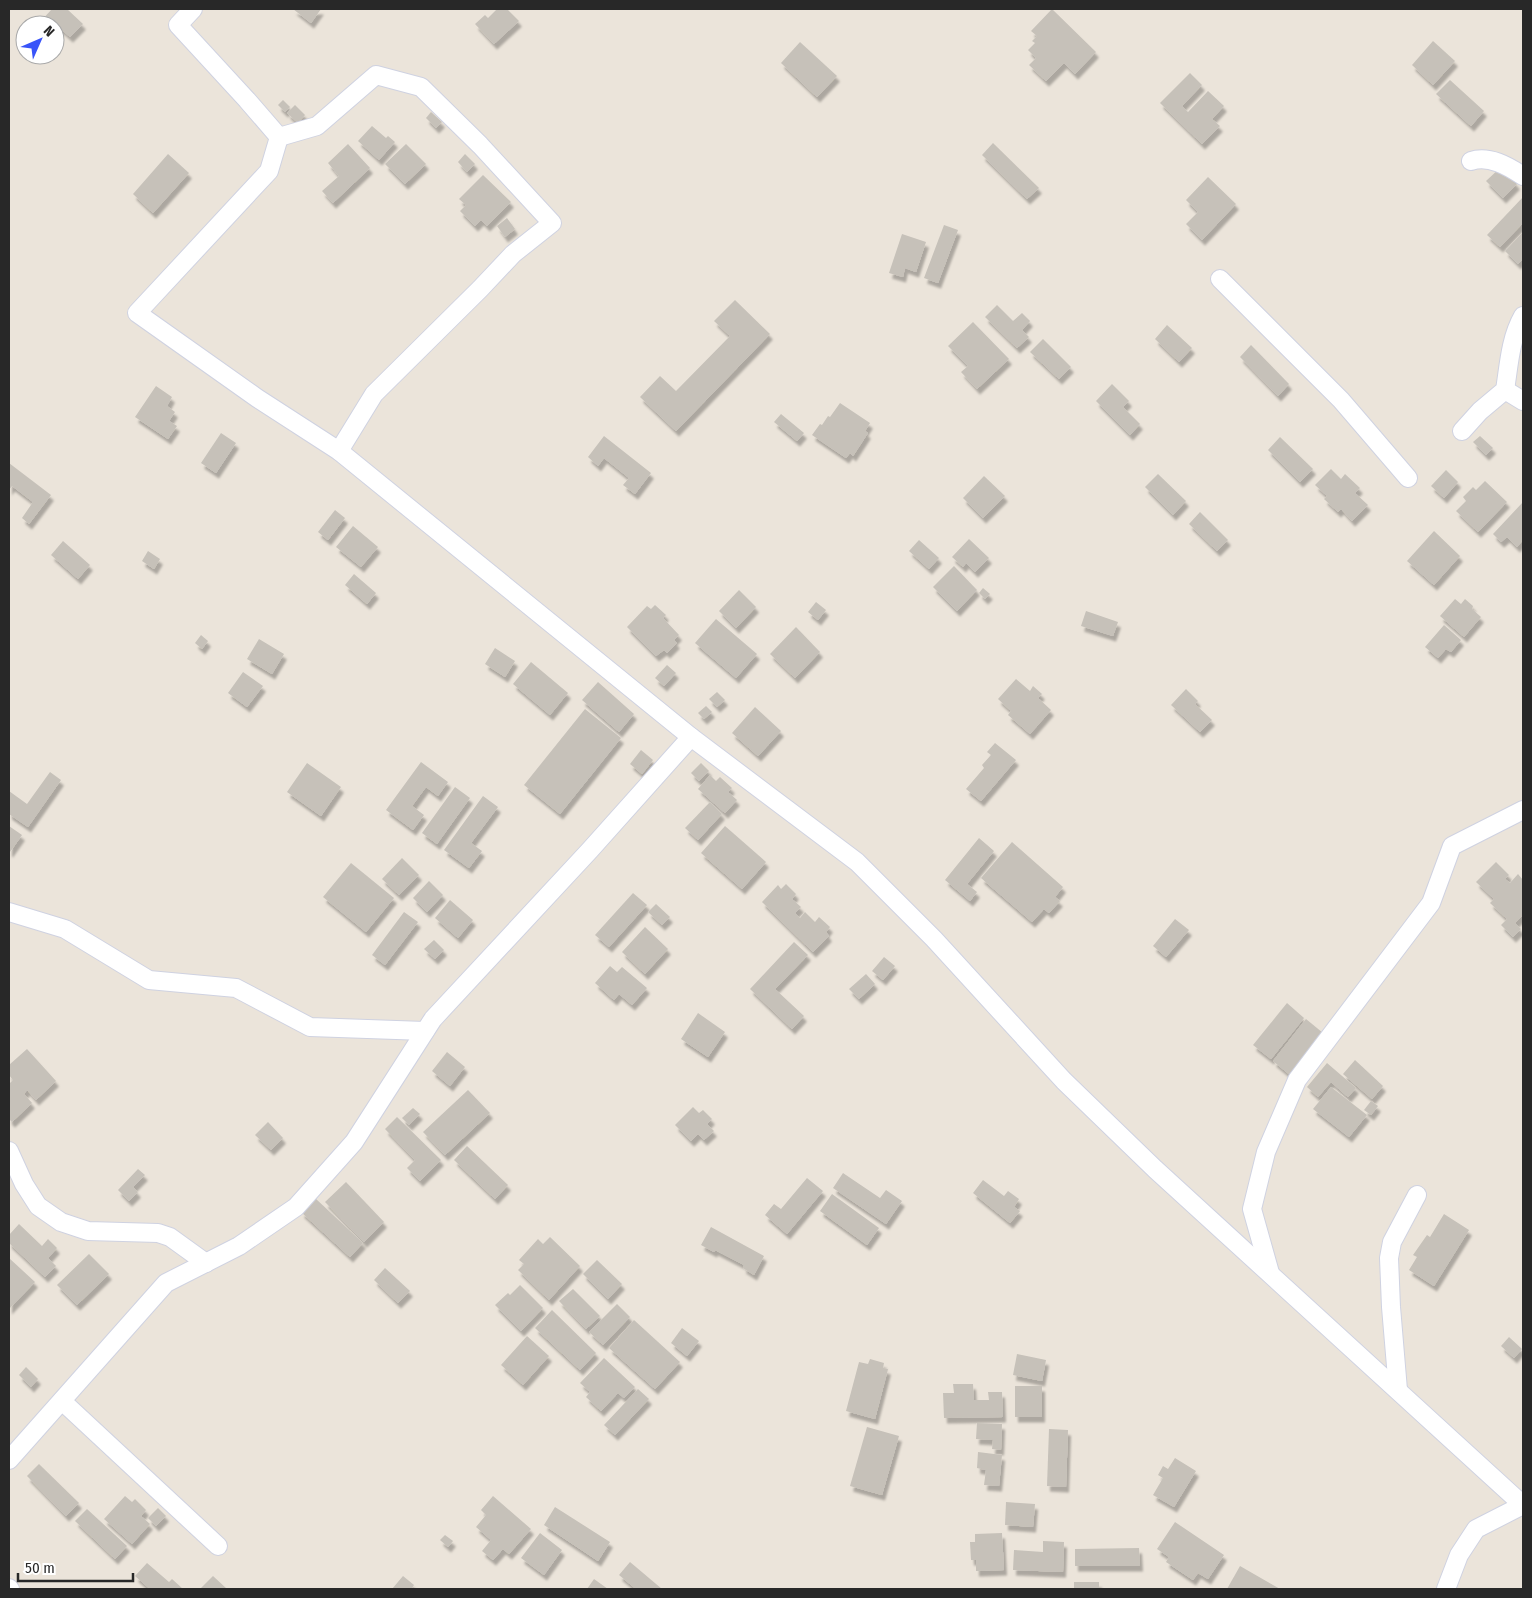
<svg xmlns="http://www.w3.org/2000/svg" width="1532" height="1598" font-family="'Fira Sans Condensed',sans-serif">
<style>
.building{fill:#c6c1b9;filter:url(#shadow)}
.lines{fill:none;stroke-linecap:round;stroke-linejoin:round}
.minor-casing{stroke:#cfd2e1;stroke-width:20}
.minor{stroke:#fff;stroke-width:18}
</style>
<defs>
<filter id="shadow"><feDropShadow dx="3" dy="5.5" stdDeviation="1" flood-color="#0004"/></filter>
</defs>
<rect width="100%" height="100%" fill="#ebe4da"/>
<g class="building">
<polygon points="52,9 67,9 83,24 70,37 61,29 55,35 55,25 41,25 39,23"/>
<polygon points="293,9 321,9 311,23"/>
<polygon points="497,9 507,9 519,21 494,44 475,24 485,15 488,18"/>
<polygon points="1052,9 1096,52 1075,74 1064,63 1046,81 1029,65 1036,58 1028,50 1035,43 1032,41 1037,36 1031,31"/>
<polygon points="1433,41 1455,61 1433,85 1412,65"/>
<polygon points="800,42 837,76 817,97 781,63"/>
<polygon points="1190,73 1202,85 1182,106 1188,112 1208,91 1224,106 1212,119 1220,126 1202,144 1160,103"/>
<polygon points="1450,80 1484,111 1471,126 1436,94"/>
<polygon points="283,100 290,107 285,112 278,105"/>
<polygon points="295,105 305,115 298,123 287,113"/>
<polygon points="431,112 442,122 436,128 426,118"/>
<polygon points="372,126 386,138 388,136 395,142 379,160 358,141"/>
<polygon points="993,143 1039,188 1027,199 982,155"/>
<polygon points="348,144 370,168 333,203 322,191 339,176 328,163"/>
<polygon points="406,144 426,164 405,184 385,164"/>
<polygon points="168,154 189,173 153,213 133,194"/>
<polygon points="465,154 475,164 467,172 458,162"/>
<polygon points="1501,167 1517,184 1503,198 1486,181"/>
<polygon points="483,175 511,202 487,226 481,220 475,226 460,211 466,205 459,199"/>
<polygon points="1208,177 1236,204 1202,240 1186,224 1198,212 1186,200"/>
<polygon points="1523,197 1523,223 1500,247 1487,235"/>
<polygon points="507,218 515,229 505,237 497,226"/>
<polygon points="944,225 958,230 938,283 924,278"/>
<polygon points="1523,232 1523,259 1518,264 1505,251"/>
<polygon points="902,234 926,242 916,272 905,268 903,277 889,273"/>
<polygon points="735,300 770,334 676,431 640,397 660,376 676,391 730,336 714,321"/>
<polygon points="997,305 1013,321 1022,313 1030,321 1022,330 1029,337 1017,348 985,317"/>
<polygon points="973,322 1009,359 977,389 961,372 968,366 948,346"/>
<polygon points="1167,325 1192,348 1179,362 1155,339"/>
<polygon points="1043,339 1071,367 1059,379 1030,352"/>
<polygon points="1251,345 1289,384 1278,396 1240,357"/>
<polygon points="1112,384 1129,401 1123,407 1140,424 1130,435 1096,401"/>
<polygon points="156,386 172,397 167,406 175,412 169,421 177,426 168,439 135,417"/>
<polygon points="840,403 870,423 865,431 868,433 853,456 850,453 846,458 812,435 820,424 822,425 828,416 830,417"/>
<polygon points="781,414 804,433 797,441 774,422"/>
<polygon points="221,433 236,443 216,473 201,463"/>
<polygon points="604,436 651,473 635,494 623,485 629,478 604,458 598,466 588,457"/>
<polygon points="1480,436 1493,448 1486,455 1473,442"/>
<polygon points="1280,437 1313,469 1300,482 1268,450"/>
<polygon points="9,463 51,495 29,524 22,518 33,502 12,486 9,490"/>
<polygon points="1331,469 1341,479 1345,474 1360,488 1355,493 1368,505 1352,521 1341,509 1338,512 1324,499 1327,496 1315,485"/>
<polygon points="1446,470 1458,482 1444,498 1431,486"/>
<polygon points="1158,474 1186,501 1173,515 1145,487"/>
<polygon points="984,476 1005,496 983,518 963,498"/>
<polygon points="1485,481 1507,502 1478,532 1456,511 1466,501 1463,497 1473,487 1476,490"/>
<polygon points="1523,502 1523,540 1517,547 1507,537 1501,542 1493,534"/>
<polygon points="335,510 345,518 328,540 318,532"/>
<polygon points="1200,512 1228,540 1217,551 1189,524"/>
<polygon points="353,526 378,547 361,567 336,547"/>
<polygon points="1434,531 1460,556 1434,585 1407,561"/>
<polygon points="969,539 989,558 975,572 966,563 963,567 952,557"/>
<polygon points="919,540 939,558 929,569 909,551"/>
<polygon points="63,541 90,565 78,579 51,555"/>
<polygon points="148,551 160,559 154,569 142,561"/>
<polygon points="954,566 977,590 957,611 933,587"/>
<polygon points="354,574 376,593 367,604 345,585"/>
<polygon points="983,588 990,594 985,599 979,593"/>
<polygon points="739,590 756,607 736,628 719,611"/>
<polygon points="1455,599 1461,604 1465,599 1473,606 1472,609 1481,617 1464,637 1440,616"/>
<polygon points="816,602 826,610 818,620 808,612"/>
<polygon points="655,605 666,615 663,618 679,635 674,640 677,643 667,653 664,650 656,656 627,627 647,606 651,609"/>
<polygon points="1086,611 1118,622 1113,636 1081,626"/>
<polygon points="716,619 757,654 736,678 695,643"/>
<polygon points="1444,625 1461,640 1451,652 1446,649 1438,658 1425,647"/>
<polygon points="796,627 820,652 795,678 770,654"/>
<polygon points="201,635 208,641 202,649 195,643"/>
<polygon points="259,639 284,654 272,674 247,659"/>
<polygon points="495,648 515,661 505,677 485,664"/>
<polygon points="531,662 568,693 550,715 513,684"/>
<polygon points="667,665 676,673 664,686 655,678"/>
<polygon points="243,672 263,686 247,707 228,693"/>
<polygon points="1016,679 1030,691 1033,686 1042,694 1038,698 1051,710 1030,734 1008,715 1011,711 998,699"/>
<polygon points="598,682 634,714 619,732 582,700"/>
<polygon points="1186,689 1198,701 1195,704 1212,720 1200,732 1171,705"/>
<polygon points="717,692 725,700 717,707 709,699"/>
<polygon points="706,706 712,712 704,719 698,713"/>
<polygon points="755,707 781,731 758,756 732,733"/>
<polygon points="585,709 621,738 560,814 524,785"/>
<polygon points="995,743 1016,760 981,801 966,789 984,768 982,765 991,755 987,752"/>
<polygon points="641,750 653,760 642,774 630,764"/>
<polygon points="421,762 448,782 438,796 426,787 412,806 424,815 413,830 386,810"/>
<polygon points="307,763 341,787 321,816 287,792"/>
<polygon points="701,763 709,771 699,781 691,773"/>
<polygon points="50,772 61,780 28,827 9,814 9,791 27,804"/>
<polygon points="710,775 716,781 720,777 732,788 728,792 737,800 725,813 698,789"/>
<polygon points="455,787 470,798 437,844 422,833"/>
<polygon points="483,796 498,807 471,843 482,851 469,868 444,850"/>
<polygon points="710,802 722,814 698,840 685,828"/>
<polygon points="9,826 22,835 10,852 9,851"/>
<polygon points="725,826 766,862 742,889 701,853"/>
<polygon points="979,838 994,851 967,884 977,892 970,901 945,880"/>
<polygon points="1012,842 1063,887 1055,897 1060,901 1049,913 1044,909 1032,922 981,878"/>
<polygon points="402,858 419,875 399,895 382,879"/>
<polygon points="1496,862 1509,875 1505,879 1510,883 1518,874 1523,880 1523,915 1515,923 1521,929 1513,937 1501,925 1507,919 1490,903 1494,899 1476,882"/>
<polygon points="351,863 394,898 366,932 323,897"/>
<polygon points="429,881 443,895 427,912 413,898"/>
<polygon points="786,884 796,894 792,899 801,907 795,913 800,918 805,912 815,922 819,917 830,927 826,932 829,936 813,952 762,902 778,885 781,889"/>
<polygon points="633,893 647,905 609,947 595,935"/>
<polygon points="450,900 473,920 458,938 435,918"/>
<polygon points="656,904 670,917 662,925 648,912"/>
<polygon points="404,912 418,922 385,965 372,955"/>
<polygon points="1175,919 1189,930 1166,957 1153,946"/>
<polygon points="645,927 668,949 645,974 622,952"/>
<polygon points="434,940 444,950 435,959 424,949"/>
<polygon points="794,942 808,955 775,989 804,1016 792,1029 750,989"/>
<polygon points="884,957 895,966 883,980 872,971"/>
<polygon points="610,966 617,972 622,967 647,988 632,1005 619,994 614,1000 595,983"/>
<polygon points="866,974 875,984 859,999 849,989"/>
<polygon points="1287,1003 1304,1018 1271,1059 1253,1045"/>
<polygon points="698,1013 725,1032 708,1057 681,1039"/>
<polygon points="1306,1019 1323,1033 1290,1075 1273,1061"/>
<polygon points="27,1049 56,1081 36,1100 27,1090 24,1094 32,1103 12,1122 9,1119 9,1084 13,1080 9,1075 9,1065"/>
<polygon points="447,1052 465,1067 450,1086 432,1071"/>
<polygon points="1355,1060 1383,1086 1372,1099 1343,1074"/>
<polygon points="1327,1063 1356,1088 1348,1097 1331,1082 1318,1097 1307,1087"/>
<polygon points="1331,1087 1367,1115 1349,1137 1313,1109"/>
<polygon points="468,1090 490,1113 445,1155 423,1132"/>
<polygon points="1371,1101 1378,1106 1371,1115 1364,1110"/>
<polygon points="693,1107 699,1113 703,1110 712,1119 707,1124 714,1131 704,1140 698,1134 691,1141 675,1125"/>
<polygon points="413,1108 420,1114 409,1125 402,1118"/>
<polygon points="397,1117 441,1160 420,1181 407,1168 415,1160 385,1129"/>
<polygon points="268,1122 283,1138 271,1150 255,1135"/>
<polygon points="467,1146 508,1185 495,1199 454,1160"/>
<polygon points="138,1169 145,1175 133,1187 138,1192 129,1201 118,1190"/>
<polygon points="843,1173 880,1198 886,1190 902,1201 886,1224 833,1188"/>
<polygon points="807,1178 823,1191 787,1234 765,1215 774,1204 781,1209"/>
<polygon points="983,1180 1004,1196 1008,1191 1019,1199 1014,1207 1020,1211 1010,1223 973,1193"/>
<polygon points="346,1182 384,1222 364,1242 325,1202"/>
<polygon points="832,1194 879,1228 867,1245 820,1211"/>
<polygon points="315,1198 363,1243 350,1257 301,1212"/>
<polygon points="1444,1214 1469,1230 1434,1286 1409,1270 1417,1257 1413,1255 1427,1235 1430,1237"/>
<polygon points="19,1224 42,1246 48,1239 57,1248 48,1258 56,1266 45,1277 9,1243 9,1235"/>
<polygon points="711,1227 764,1256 754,1275 743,1268 744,1265 715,1250 714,1252 701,1245"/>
<polygon points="550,1237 580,1266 549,1300 518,1270 524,1264 519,1260 538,1239 543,1244"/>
<polygon points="89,1254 109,1274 77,1305 57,1285"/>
<polygon points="9,1258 35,1282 9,1309"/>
<polygon points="597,1260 622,1284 608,1299 583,1274"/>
<polygon points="385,1268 410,1291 398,1303 374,1280"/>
<polygon points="520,1285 543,1308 521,1331 495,1305 508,1293 510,1295"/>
<polygon points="573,1289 600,1316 586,1329 559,1301"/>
<polygon points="617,1304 630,1317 603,1345 589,1332"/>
<polygon points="552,1310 596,1353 580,1370 535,1328"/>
<polygon points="634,1320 680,1362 655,1389 609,1348"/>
<polygon points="682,1328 699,1341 687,1356 671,1343"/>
<polygon points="527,1336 549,1356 523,1385 501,1365"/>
<polygon points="1509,1337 1522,1349 1514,1358 1501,1346"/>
<polygon points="1017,1354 1046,1360 1042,1381 1013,1375"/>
<polygon points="604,1358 635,1387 624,1398 618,1393 601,1411 586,1397 590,1392 580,1383"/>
<polygon points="870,1359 884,1363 883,1368 888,1369 875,1419 846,1411 859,1362 868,1364"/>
<polygon points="26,1367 38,1379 31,1387 19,1375"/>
<polygon points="953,1384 973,1384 974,1400 989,1400 988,1392 1002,1392 1003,1417 944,1418 943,1393 954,1393"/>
<rect x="1015" y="1386" width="27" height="31"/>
<polygon points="638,1389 649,1399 615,1435 604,1425"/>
<polygon points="977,1423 1002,1424 1001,1450 992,1449 993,1440 976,1439"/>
<polygon points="867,1427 899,1436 882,1495 850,1486"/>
<polygon points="1049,1429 1068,1430 1066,1487 1047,1486"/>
<polygon points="978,1452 1002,1455 999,1486 984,1485 986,1470 977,1468"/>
<polygon points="1175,1458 1196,1471 1174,1507 1153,1495 1163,1478 1158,1475 1163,1466 1168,1469"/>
<polygon points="39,1464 79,1503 66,1516 27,1476"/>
<polygon points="125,1496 132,1502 135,1499 146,1510 141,1516 150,1524 132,1544 104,1519"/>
<polygon points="493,1496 531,1529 509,1554 503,1549 493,1560 482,1551 491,1540 476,1527 486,1515 481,1510"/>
<polygon points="1006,1502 1035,1504 1033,1527 1005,1525"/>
<polygon points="555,1507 610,1542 598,1561 544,1525"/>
<polygon points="158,1508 166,1516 156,1526 148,1518"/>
<polygon points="87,1509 127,1546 115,1559 75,1521"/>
<polygon points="1175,1522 1224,1555 1208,1579 1198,1573 1193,1580 1166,1562 1169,1557 1157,1549"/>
<polygon points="540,1533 562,1550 544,1575 521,1558"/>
<polygon points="1002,1533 1004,1570 976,1571 976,1560 971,1560 970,1542 975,1542 975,1534"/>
<polygon points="445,1535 453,1541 448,1547 440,1540"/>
<polygon points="1043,1541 1064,1542 1063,1572 1013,1570 1014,1550 1043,1552"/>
<polygon points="1139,1548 1140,1566 1075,1566 1075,1549"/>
<polygon points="630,1562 662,1589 636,1589 619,1575"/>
<polygon points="147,1563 169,1582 172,1579 183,1589 150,1589 135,1576"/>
<polygon points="1240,1566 1280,1589 1227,1589"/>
<polygon points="213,1576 227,1589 200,1589"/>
<polygon points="403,1576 414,1585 412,1588 414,1589 392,1589"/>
<polygon points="594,1579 608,1589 587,1589"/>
<rect x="1074" y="1582" width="25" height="7"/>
</g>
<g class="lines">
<g class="minor-casing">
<g id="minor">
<polyline points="193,9 178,25 247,100 279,137 269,171 137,313 257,398 339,451 691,737 857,862 934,939 1064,1081 1155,1169 1523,1505"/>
<polyline points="279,137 317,126 376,75 421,87 480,145 552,223 513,254 480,289 374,394 339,451"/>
<path d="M1471,161C1489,155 1508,166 1523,176"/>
<polyline points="1220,279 1341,400 1408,478"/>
<polyline points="1505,390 1523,401"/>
<path d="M1462,431L1480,411L1505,390C1509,365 1510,339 1523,316"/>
<polyline points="9,912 65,929 149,980 236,988 310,1027 425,1031"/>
<polyline points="9,1151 24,1184 38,1206 61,1222 88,1231 158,1233 170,1237 206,1263"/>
<polyline points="1270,1273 1252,1209 1266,1152 1297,1080 1431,903 1452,846 1523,810"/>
<polyline points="1398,1390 1391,1307 1389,1258 1392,1242 1417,1195"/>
<polyline points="62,1401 218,1546"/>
<polyline points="9,1460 166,1283 239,1246 296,1207 354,1142 433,1019 590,850 691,737"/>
<polyline points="9,1588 10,1589"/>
<polyline points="1446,1589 1459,1555 1476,1529 1523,1505"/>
</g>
</g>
<use href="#minor" class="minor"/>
</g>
<rect width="1532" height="1598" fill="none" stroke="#282828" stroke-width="20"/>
<g transform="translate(40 40) rotate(45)"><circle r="24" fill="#ffffff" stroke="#a9a9a9"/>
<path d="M0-4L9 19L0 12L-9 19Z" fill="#3954f9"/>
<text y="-8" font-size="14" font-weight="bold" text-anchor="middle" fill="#282828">N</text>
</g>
<path d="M18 1573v8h115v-8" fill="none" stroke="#282828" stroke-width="2.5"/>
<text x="25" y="1573" font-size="15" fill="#282828" stroke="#ffffff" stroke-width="4" paint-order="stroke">50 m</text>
</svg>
